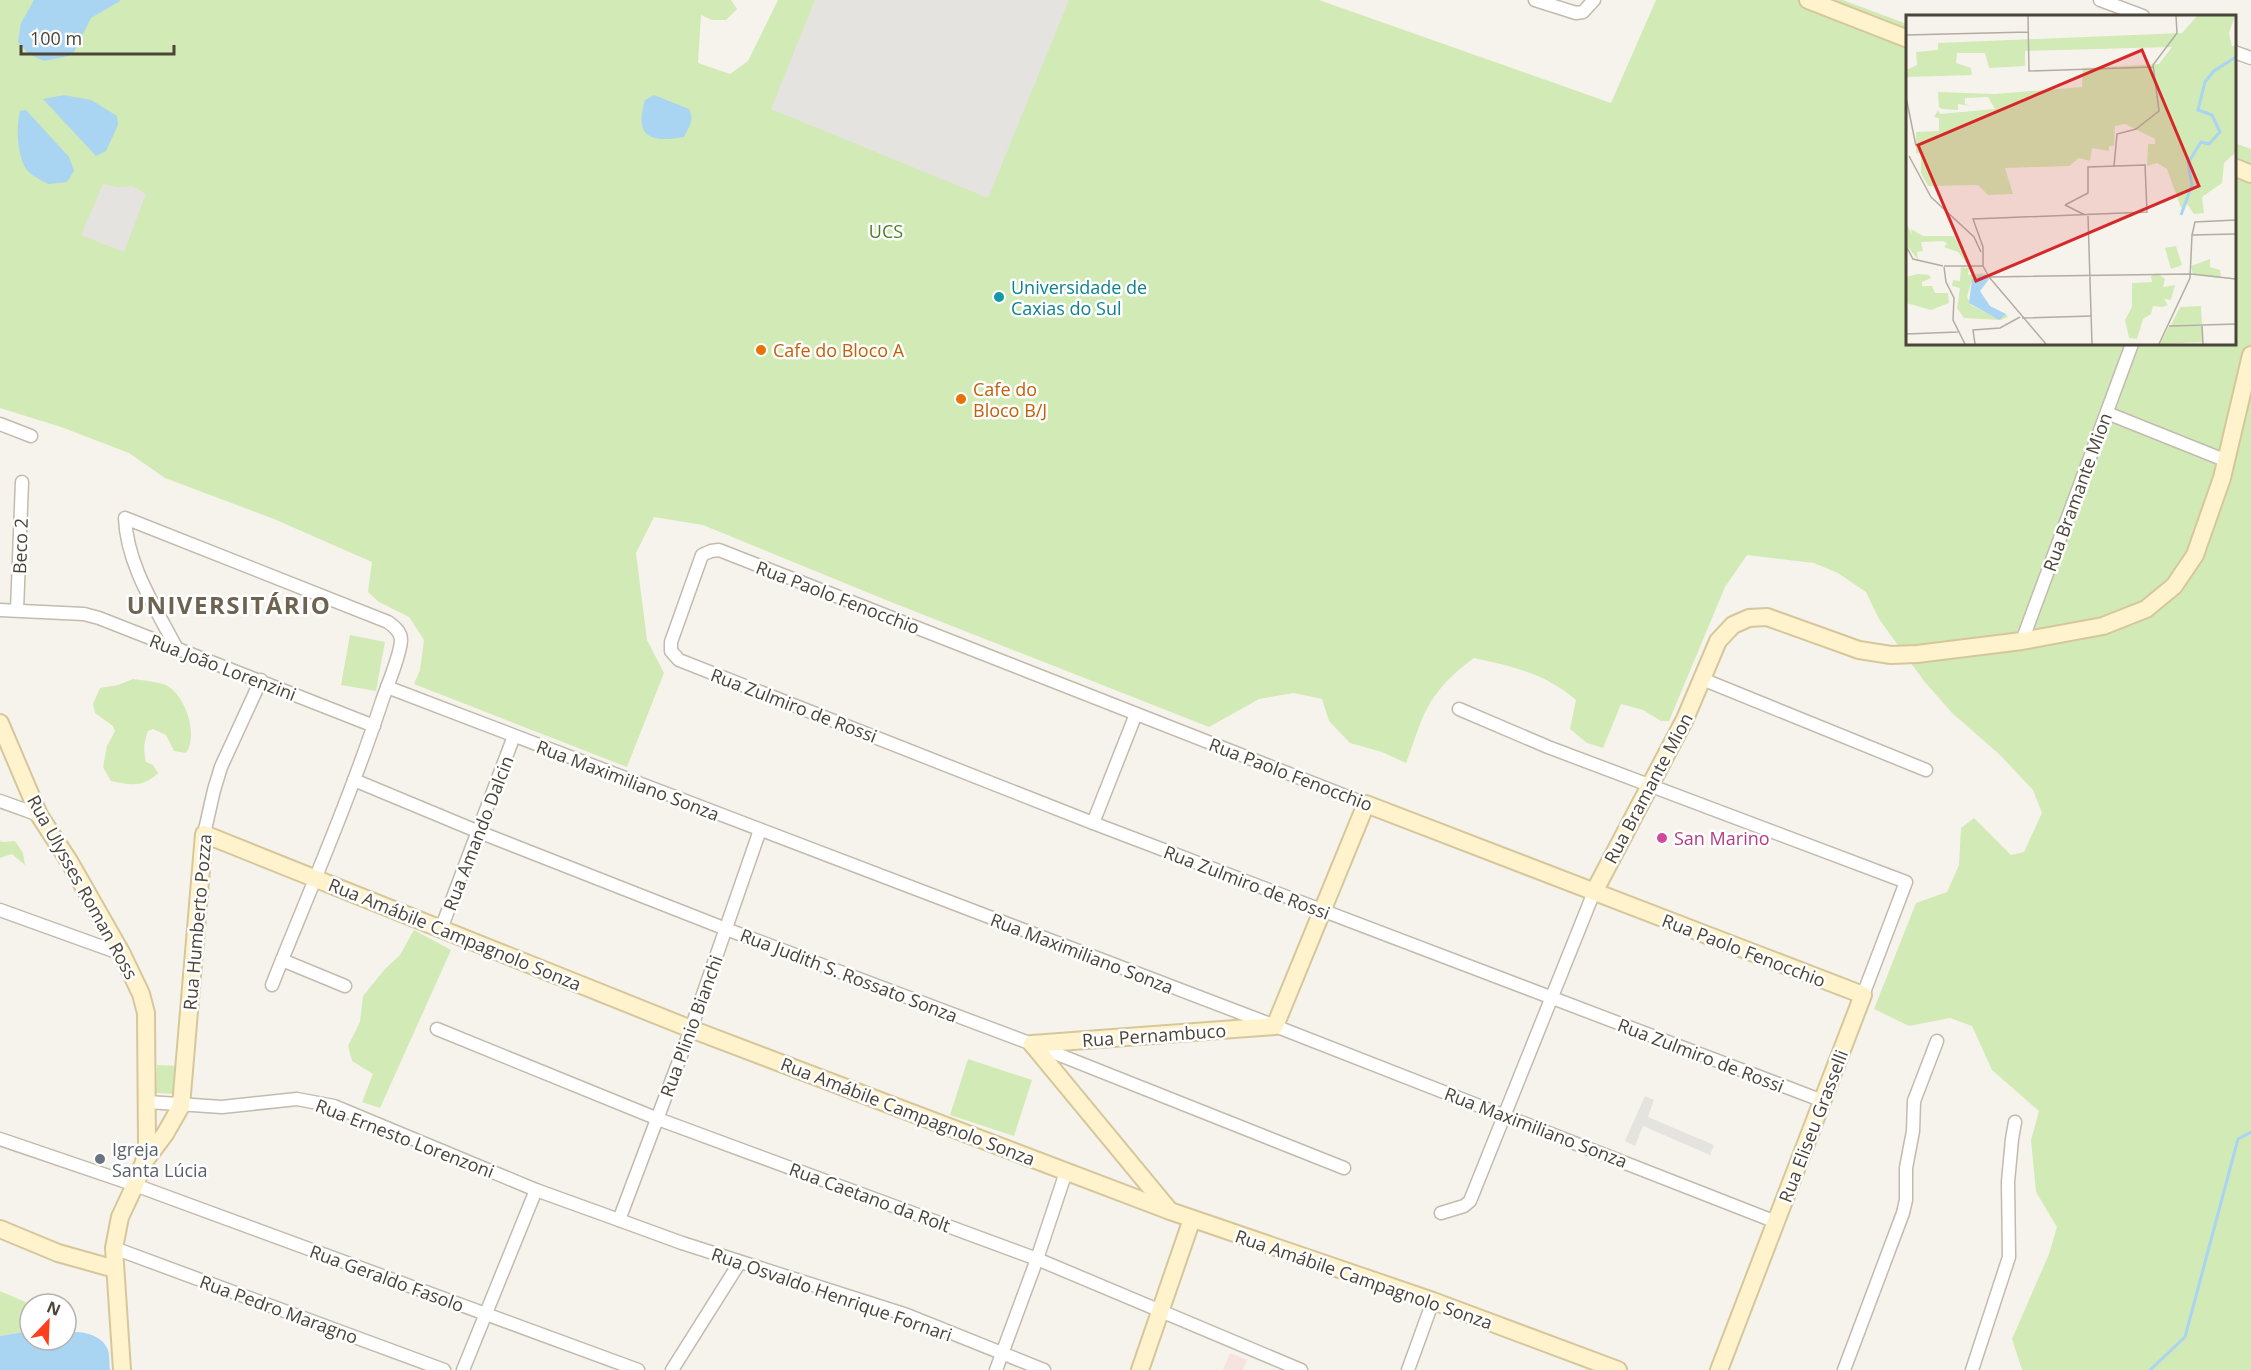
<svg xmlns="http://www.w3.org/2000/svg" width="2251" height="1370" font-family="'Open Sans',sans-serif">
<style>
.medical{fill:#f6e3e0}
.green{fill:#d2eab5}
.parking{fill:#e5e3e0}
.water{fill:#a9d4f2}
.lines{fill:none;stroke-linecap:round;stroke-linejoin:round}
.stream{stroke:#a9d4f2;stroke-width:3}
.street-casing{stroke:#c2bbae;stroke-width:15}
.secondary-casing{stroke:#d6c79b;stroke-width:20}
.street{stroke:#fff;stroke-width:12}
.secondary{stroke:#fff3cd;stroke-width:16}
.culture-dot{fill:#0f9aa8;stroke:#fff;stroke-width:2}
.food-dot{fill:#e8710a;stroke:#fff;stroke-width:2}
.hotel-dot{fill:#d1479c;stroke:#fff;stroke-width:2}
.worship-dot{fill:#6b7280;stroke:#fff;stroke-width:2}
.labels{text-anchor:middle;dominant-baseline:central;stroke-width:5;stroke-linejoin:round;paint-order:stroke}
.park-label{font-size:18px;fill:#4a7f2a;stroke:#fff}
.culture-label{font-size:18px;fill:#0d838f;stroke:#fff;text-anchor:start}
.food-label{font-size:18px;fill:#c56008;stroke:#fff;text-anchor:start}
.street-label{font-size:18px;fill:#4b4439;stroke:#fff}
.hotel-label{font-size:18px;fill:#b23c85;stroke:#fff;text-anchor:start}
.worship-label{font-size:18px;fill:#5b616d;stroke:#fff;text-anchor:start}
.district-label{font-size:24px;font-weight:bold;letter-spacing:1.5px;fill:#6e6250;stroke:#fff}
.inset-river{fill:none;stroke:#a9d4f2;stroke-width:3}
.inset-road{fill:none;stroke:#b2ada4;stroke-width:1.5}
.view{fill:#d62828;fill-opacity:0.15;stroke:#d62828;stroke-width:3}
.inset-edge{fill:none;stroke:#4b4439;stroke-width:3}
</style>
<rect width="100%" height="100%" fill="#f6f3ec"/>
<polygon class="medical" points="1230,1353 1247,1360 1243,1370 1223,1370"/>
<g class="green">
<path d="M0,0H731L737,9L726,20H712L701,15L698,63L730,74L748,61L778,0H1319L1611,103L1656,0H1843L1907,24L1908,344H2234L2235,143L2251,149V1370H2022L2012,1339L2049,1254L2057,1227L2036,1192L2031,1140L2039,1111L1992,1070L1972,1026L1950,1018L1909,1026L1874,1009L1916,903L1947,892L1959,865L1961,828L1974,818L2011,855L2024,852L2042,813L2033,790L1999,754L1952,713L1924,681L1879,619L1866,592L1838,573L1814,563L1747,555L1725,587L1669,721H1661L1643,710L1621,704L1603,748L1587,743L1570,729L1576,700C1546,674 1512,666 1474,658C1448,677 1430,696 1419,727C1414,739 1411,751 1406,763L1382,752L1350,743L1329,721L1322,699L1294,693L1259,699L1209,727L886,600L703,525L654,517L636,553L647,640L664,673L627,767L414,684L420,670L424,640L409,617L379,602L368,592L372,562L274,519L165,478L129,453L61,427L0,408Z"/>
<polygon points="350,635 385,642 376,691 341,685"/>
<path d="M133,679C141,680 159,682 166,685C185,695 199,734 186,753L174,751L166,735L153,729L148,731C144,742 143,749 146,762L153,765L158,773C143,788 130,785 111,781L103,767L107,746L115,731L113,726L95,713L93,704L100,688L118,685Z"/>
<polygon points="0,841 3,842 15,841 23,853 25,865 12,854 0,858"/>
<polygon points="414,930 451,950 380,1108 362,1102 373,1074 352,1061 348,1046 360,1022 363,996 385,969 400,955"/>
<polygon points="968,1059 1032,1080 1014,1136 950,1115"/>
<polygon points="157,1065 179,1066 177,1094 156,1093"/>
<polygon points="0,1291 30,1304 30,1331 0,1336"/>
</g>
<g class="parking">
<polygon points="815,0 1069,0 988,198 771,109"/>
<polygon points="103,184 117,187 133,186 146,194 124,252 81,235"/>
<polygon points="1645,1096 1654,1100 1648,1117 1714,1145 1710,1155 1643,1126 1635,1146 1625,1141"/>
</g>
<g class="water">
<polygon points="34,0 120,0 120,1 91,18 74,52 69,56 44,61 29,54 18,42 21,23"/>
<polygon points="64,95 91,100 117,116 118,125 106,151 96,156 43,99"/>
<path d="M654,95L689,109C695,119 689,127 684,137C650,143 634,137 645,100Z"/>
<path d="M26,110L69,157L74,171L67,182L48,184C41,180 32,176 27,170C17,156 16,127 20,111Z"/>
<path d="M30,1331V1340H66V1332C81,1331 102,1334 108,1350C110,1356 109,1364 110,1370H0V1336Z"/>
</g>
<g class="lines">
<polyline class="stream" points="2150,1370 2185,1337 2238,1139 2251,1132"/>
<g class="street-casing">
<g id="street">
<polyline points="1535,0 1576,13 1583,12 1594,0"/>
<polyline points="2100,0 2143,16"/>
<polyline points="2234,52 2251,58"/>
<polyline points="2107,413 2227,461"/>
<polyline points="0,424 31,436"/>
<polyline points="0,610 84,614 99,618 374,726"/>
<polyline points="17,610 22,482"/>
<polyline points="2022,641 2132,344"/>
<path d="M178,651C156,608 127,566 125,518L388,622C395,627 401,632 401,640C401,654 387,686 382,701C353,789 317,874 282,960L345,986"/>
<polyline points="1702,679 1926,770"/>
<polyline points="387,687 1275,1026 1776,1222"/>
<polyline points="1459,709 1548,747 1906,882 1863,995"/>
<polyline points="354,780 479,832 726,929 1032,1044 1344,1168"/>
<polyline points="0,801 39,815"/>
<polyline points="1366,804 719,550 711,551 702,555 671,642 671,651 679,660 1093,823 1823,1101"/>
<polyline points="1093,823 1136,714"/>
<polyline points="204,834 214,790 221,767 261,680"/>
<polyline points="0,910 122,954"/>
<polyline points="441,929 514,736"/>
<polyline points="272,985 282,960"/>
<polyline points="437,1029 658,1119 1037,1259 1301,1370"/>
<polyline points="148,1102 222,1107 297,1099 334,1106 536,1190 619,1220 682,1243 907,1315 1044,1370"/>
<polyline points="0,1139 135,1185 638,1370"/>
<polyline points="1441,1213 1464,1206 1470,1201 1594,892"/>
<polyline points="619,1220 691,1029 760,830"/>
<polyline points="114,1248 444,1370"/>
<polyline points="463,1370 536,1190"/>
<polyline points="672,1370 740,1262"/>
<polyline points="996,1370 1037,1259 1066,1172"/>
<polyline points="1408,1370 1433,1301"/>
<polyline points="1844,1370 1903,1213 1906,1200 1906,1168 1913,1131 1914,1101 1937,1041"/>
<polyline points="1972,1370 2009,1257 2008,1182 2012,1139 2015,1122"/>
</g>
</g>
<g class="secondary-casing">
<g id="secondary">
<polyline points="1808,0 1908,39"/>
<polyline points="2234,167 2251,174"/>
<polyline points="0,723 39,815 69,861 122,954 141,994 146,1013 147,1144 144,1162 135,1185 120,1217 114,1248 122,1370"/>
<polyline points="1594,892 1685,719 1718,641 1733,625 1749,618 1767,617 1859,650 1891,655 1917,654 2022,641 2103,626 2146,609 2174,586 2195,555 2222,478 2251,355"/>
<polyline points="1032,1044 1275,1026 1366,804 1863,995 1719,1370"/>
<polyline points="1032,1044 1170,1211"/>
<polyline points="144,1162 165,1134 181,1106 204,834 691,1029 1170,1211 1433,1301 1618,1370"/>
<polyline points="0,1229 58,1253 115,1269"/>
<polyline points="1140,1370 1192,1219"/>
</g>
</g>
<use href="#street" class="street"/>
<use href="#secondary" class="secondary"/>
</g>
<circle class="culture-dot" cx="999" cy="297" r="6"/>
<g class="food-dot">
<circle cx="761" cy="350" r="6"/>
<circle cx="961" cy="399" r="6"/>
</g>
<circle class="hotel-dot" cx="1662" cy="838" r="6"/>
<circle class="worship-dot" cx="100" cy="1159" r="6"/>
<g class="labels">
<g class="park-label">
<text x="886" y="231">UCS</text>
</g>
<g class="culture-label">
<text x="1011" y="287">Universidade de<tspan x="1011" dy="21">Caxias do Sul</tspan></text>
</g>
<g class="food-label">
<text x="773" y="350">Cafe do Bloco A</text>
<text x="973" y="389">Cafe do<tspan x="973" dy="21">Bloco B/J</tspan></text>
</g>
<g class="street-label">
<text transform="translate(2077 492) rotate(-70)">Rua Bramante Mion</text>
<text transform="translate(20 546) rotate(-88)">Beco 2</text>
<text transform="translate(838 597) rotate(21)">Rua Paolo Fenocchio</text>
<text transform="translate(223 667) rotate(21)">Rua João Lorenzini</text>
<text transform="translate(794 705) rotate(21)">Rua Zulmiro de Rossi</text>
<text transform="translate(1291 774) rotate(21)">Rua Paolo Fenocchio</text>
<text transform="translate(628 780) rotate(21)">Rua Maximiliano Sonza</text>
<text transform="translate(1648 788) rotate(-62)">Rua Bramante Mion</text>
<text transform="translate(478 833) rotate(-69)">Rua Amando Dalcin</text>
<text transform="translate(1247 882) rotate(21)">Rua Zulmiro de Rossi</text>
<text transform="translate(83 887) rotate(61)">Rua Ulysses Roman Ross</text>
<text transform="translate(197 922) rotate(-85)">Rua Humberto Pozza</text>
<text transform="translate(455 934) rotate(22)">Rua Amábile Campagnolo Sonza</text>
<text transform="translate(1744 950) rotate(21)">Rua Paolo Fenocchio</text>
<text transform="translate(1082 953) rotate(21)">Rua Maximiliano Sonza</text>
<text transform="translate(849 975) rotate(21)">Rua Judith S. Rossato Sonza</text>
<text transform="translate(691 1026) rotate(-70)">Rua Plinio Bianchi</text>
<text transform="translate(1154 1035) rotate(-4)">Rua Pernambuco</text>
<text transform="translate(1701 1055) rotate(21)">Rua Zulmiro de Rossi</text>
<text transform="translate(908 1111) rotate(21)">Rua Amábile Campagnolo Sonza</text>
<text transform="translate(1813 1126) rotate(-69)">Rua Eliseu Grasselli</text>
<text transform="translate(1536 1127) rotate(21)">Rua Maximiliano Sonza</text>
<text transform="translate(405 1138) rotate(21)">Rua Ernesto Lorenzoni</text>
<text transform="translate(870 1197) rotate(20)">Rua Caetano da Rolt</text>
<text transform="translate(387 1278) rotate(20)">Rua Geraldo Fasolo</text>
<text transform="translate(1364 1279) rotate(19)">Rua Amábile Campagnolo Sonza</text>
<text transform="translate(832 1294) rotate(19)">Rua Osvaldo Henrique Fornari</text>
<text transform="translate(279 1309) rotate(20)">Rua Pedro Maragno</text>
</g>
<g class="hotel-label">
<text x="1674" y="838">San Marino</text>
</g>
<g class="worship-label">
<text x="112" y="1149">Igreja<tspan x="112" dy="21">Santa Lúcia</tspan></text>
</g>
<g class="district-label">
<text x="229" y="604">UNIVERSITÁRIO</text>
</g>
</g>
<g transform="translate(1906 15)">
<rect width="330" height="330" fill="#f6f3ec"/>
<path d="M291,1H329L323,18L326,31H330V137L318,148L316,168L296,182L298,198L288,199L281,189L275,193L261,154L251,148L241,151L242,129H249V124L219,109L209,111L208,131H203V136L186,133L184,146L173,143L163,151L99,153L107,179L82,180L72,170L22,171L15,158V139L10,138V117L33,116V103L28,102L32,95L34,99L89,94L82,82L59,83V89L66,91L52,89V95L36,94L33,92L32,77L89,79L176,72L177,53L253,49L266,32L119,36V51L83,53L79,38H51L50,48L65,53L66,60L0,62V55L11,50L10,37L32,35V28L276,18ZM0,208L6,219L5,214L17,221H48L62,250L52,237L38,232L41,228L37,226L15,227L17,236L11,237L12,245L0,229ZM270,231L276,250L265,254L259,233ZM304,244V252L314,255L315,263L287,259L285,251ZM55,252L63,253L62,260L78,258L65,268L61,282L65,290L92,304L100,299L102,302L95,305L58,303L51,293L54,273L46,271L47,265L54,266ZM251,258L259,264L257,272L269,270L265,285L258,284L262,290L256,292L247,291L245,299L237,304L231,324L223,323L219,305L226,292V268L246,267L245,261ZM12,259L23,260L25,263L16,267V271H26L29,278H42L43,288L25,295L0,288V262ZM295,291L296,309L265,310L274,292ZM263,311H296V327L254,329Z" fill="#d2eab5"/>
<path d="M79,259L83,264L74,276L84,291L100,299L93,305L63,288L66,264Z" fill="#a9d4f2"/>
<path class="inset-river" d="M275,200L286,170L282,148L295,127L303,129L314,117L306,100L292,95L299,67L308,56L330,42"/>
<path class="inset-road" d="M122,1L123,56L247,52M0,20L122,17M0,82L10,131M3,141L25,182L68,222L75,237M208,151L211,119L230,114L253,96L247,50L271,18L270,1M159,190L179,200M182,201L186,329M286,220L289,207L330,205M0,231L7,244L37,251M38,251H77L83,262L285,259M77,251V232L67,204L241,197L239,150L182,152V178L159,190M38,252L40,267L48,283L47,305L59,329M285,259L330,264M83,262L140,329M116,303L186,301M296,310L297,329M263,311L330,309M0,319L52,317M69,329L67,315L94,313L114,302M253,329L284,263L286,220L330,219"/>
<path class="view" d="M236,35L293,171L70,266L12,130Z"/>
<rect width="330" height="330" class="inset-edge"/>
</g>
<g transform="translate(48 1322) rotate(23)"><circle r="28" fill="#ffffff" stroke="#b7b4b0" stroke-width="1.5"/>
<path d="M0-4.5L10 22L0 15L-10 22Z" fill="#fc3f1d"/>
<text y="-9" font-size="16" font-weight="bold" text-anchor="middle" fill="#4b4439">N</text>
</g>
<path d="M21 45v9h153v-9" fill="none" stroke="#4b4439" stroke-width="3"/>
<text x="30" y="45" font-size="18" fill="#4b4439" stroke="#ffffff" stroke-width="4.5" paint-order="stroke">100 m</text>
</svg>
